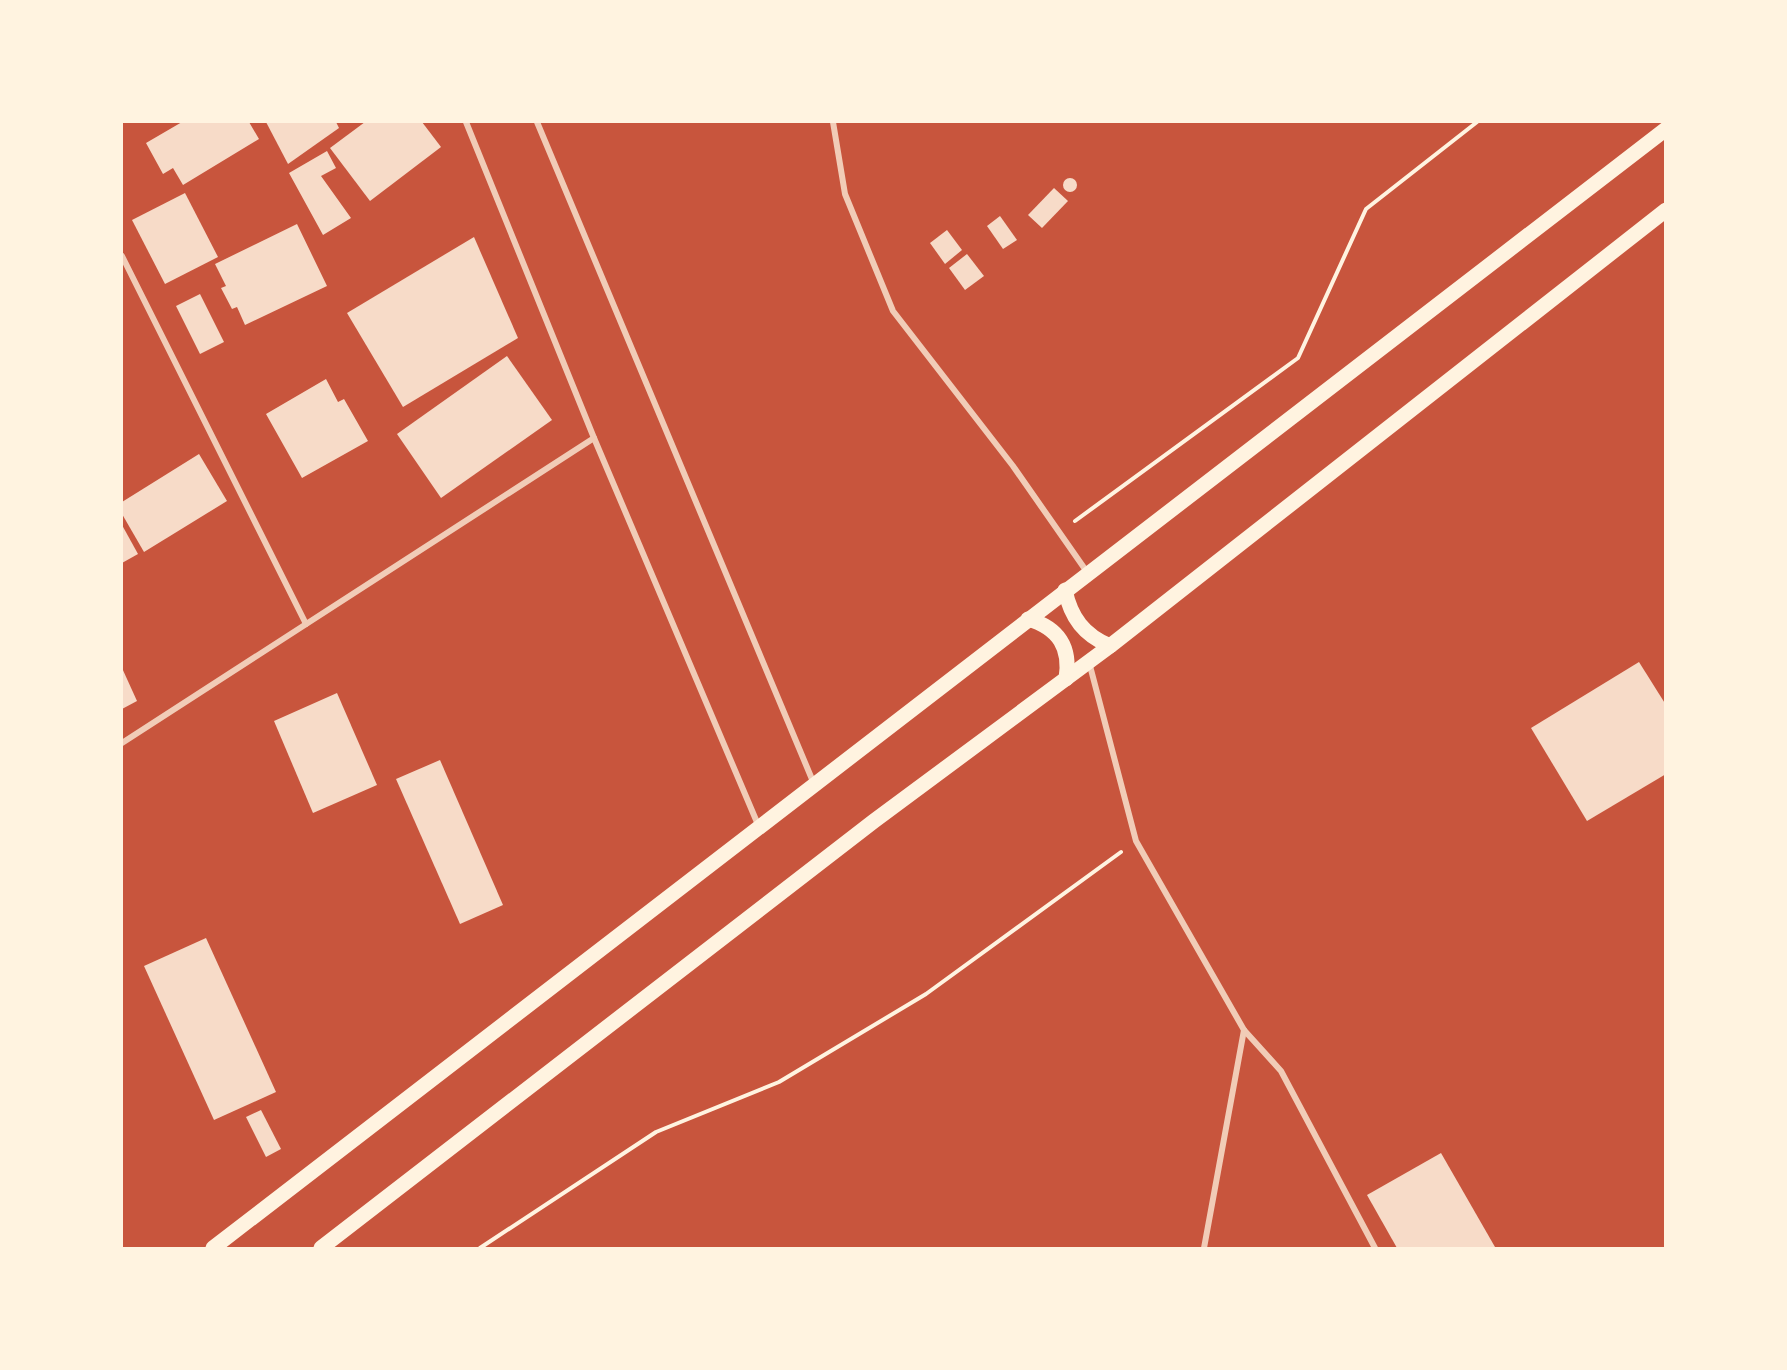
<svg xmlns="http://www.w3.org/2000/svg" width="1787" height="1370" font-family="Ubuntu,sans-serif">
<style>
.building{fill:#f7dbc8}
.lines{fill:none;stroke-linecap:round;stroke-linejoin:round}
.path{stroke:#fff3e0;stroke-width:4}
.minor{stroke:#f1ccb7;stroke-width:6}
.primary{stroke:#fff3e0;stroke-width:15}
</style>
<rect width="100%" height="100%" fill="#c8553d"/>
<g class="building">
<polygon points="182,122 249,122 259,139 183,185 173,168 163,174 146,143"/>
<polygon points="266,122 336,122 339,128 288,164"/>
<polygon points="365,122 422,122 441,147 370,201 330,148"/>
<polygon points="327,151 336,168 321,176 351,218 323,235 289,173"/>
<circle cx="1070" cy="185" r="7"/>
<polygon points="1054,188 1068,201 1042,228 1028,215"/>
<polygon points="185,193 218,257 165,284 132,220"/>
<polygon points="1000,216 1017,240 1003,249 987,226"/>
<polygon points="297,224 327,286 245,325 237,307 232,309 221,288 226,286 215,264"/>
<polygon points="947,230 962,250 945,264 930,243"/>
<polygon points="474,237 518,338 403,407 347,313"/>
<polygon points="967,254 984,276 965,290 949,268"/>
<polygon points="200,294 224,342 200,354 176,306"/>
<polygon points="507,356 552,420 441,498 397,434"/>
<polygon points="326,379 338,402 344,399 368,441 302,478 266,414"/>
<polygon points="199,454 227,501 144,552 122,514 122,502"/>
<polygon points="122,525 138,554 122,563"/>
<polygon points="1639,662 1666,705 1666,774 1587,821 1531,728"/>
<polygon points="122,668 137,701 122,709"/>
<polygon points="337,693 377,785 313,813 274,721"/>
<polygon points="440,760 503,905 460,924 396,779"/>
<polygon points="206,938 276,1092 214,1120 144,966"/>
<polygon points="261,1110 281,1149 266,1157 246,1117"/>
<polygon points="1441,1153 1495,1247 1492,1248 1397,1248 1367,1195"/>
</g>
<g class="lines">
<g class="path">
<polyline points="1075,521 1298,358 1366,209 1477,122"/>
<polyline points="480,1248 656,1132 779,1082 926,994 1121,852"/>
</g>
<g class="minor">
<polyline points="466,122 594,438 759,827"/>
<polyline points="537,122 814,784"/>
<polyline points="833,122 845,194 893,311 1013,466 1087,572"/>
<polyline points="122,256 306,624"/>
<polyline points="1089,662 1136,841 1244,1030 1281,1071 1375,1248"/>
<polyline points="122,743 594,438"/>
<polyline points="1204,1248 1244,1030"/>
</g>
<g class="primary">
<path d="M1065,590C1071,618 1084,635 1110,646"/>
<path d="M1028,619C1059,628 1071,648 1066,679"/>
<polyline points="213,1248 1666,129"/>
<polyline points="321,1248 874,821 1110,646 1666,210"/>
</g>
</g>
<rect width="1787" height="1370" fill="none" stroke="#fff3e0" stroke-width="246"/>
</svg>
